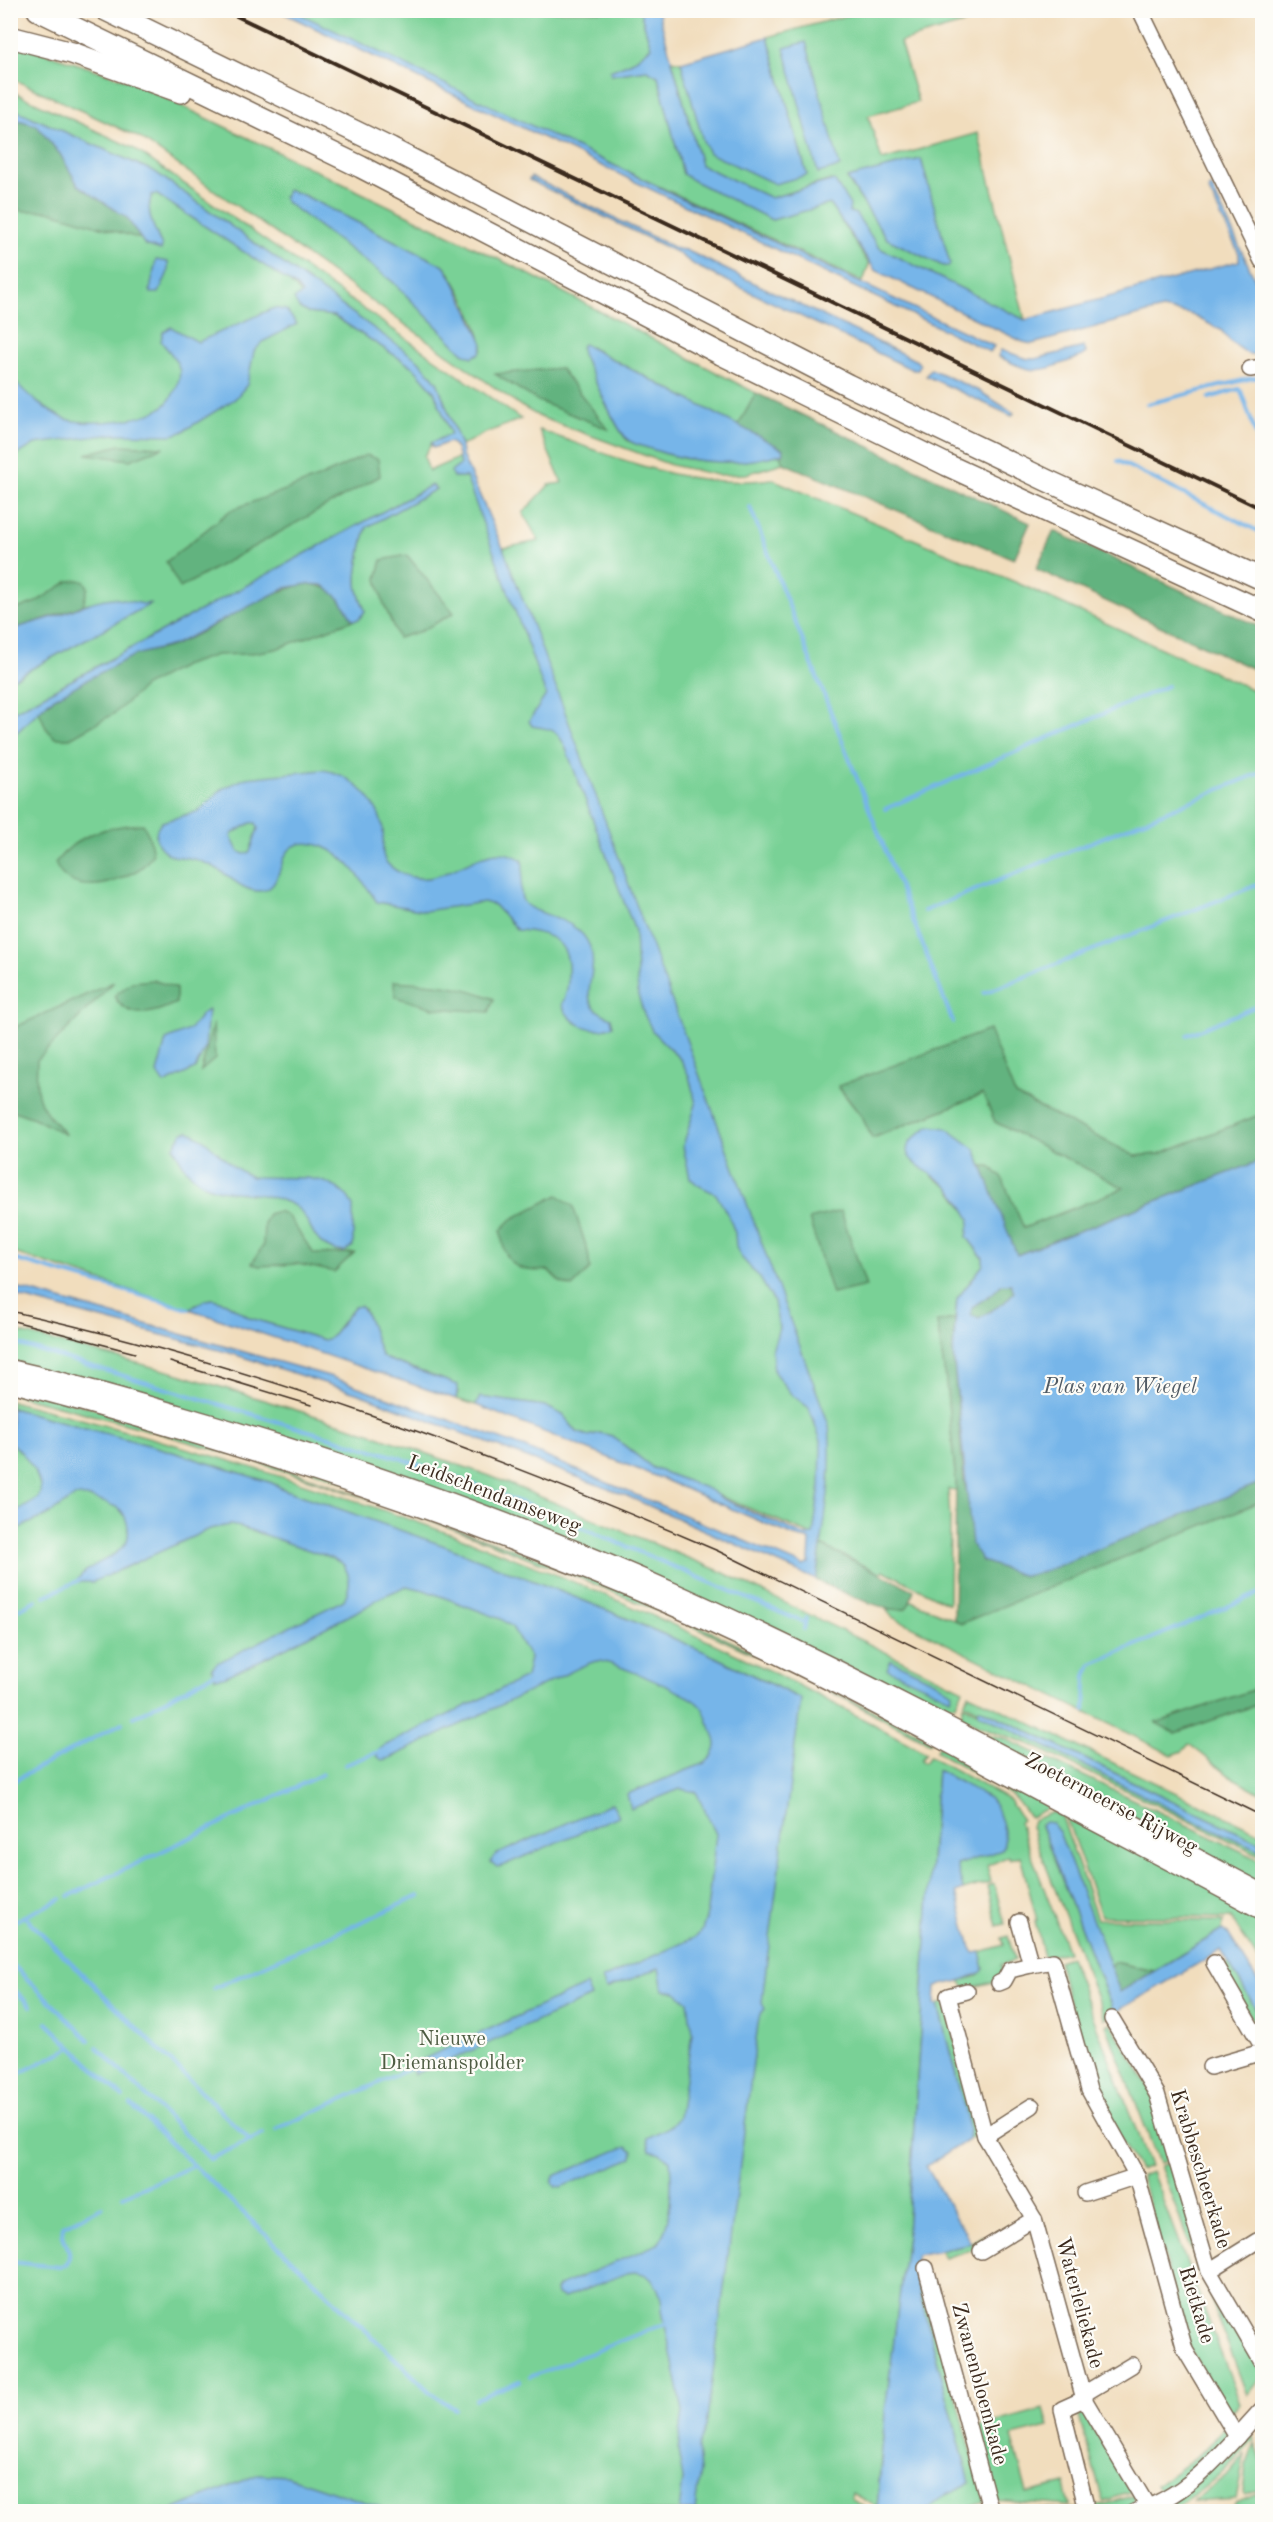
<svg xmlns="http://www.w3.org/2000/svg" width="1273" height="2522" font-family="'Old Standard TT',serif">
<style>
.green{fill:#79d196;stroke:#5a7e5a;stroke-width:1.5;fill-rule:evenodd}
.forest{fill:#62b37f;stroke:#4e6e4e;stroke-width:1.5}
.water{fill:#76b5e9;stroke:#587084;stroke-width:1.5;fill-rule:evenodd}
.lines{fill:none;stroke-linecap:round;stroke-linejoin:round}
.stream{stroke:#76b5e9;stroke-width:4}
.minor-casing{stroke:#7b6956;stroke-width:18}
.major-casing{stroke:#7b6956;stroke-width:21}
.highway-casing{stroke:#7b6956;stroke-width:24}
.minor{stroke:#fff;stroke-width:15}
.major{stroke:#fff;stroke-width:18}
.highway{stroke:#fff;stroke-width:21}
.tram{stroke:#3b2a1e;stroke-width:1.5}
.rail{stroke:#3b2a1e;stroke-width:4}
.labels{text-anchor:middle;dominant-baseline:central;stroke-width:4.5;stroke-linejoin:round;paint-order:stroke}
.street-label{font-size:21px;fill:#3b2a1e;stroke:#fdfcf7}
.park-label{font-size:21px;fill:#4e5c42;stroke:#fdfcf7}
.water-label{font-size:22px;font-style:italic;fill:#505b65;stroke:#fdfcf7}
</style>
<rect width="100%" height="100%" fill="#fdfcf7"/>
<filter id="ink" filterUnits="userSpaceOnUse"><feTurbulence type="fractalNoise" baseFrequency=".0167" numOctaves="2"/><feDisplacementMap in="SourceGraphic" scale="12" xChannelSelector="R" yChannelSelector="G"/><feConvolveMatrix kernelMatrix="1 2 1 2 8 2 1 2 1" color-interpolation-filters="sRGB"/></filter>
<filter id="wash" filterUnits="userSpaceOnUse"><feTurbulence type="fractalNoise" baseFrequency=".008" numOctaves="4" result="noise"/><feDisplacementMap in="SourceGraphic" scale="24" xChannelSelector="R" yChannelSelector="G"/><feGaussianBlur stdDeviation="1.35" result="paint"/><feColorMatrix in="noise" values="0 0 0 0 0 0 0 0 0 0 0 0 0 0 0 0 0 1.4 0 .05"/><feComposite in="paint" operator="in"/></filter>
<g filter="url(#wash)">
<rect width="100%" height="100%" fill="#f1ddbd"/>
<g class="green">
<polygon points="285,11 640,11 651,47 632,62 611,71 611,75 647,70 658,76 683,174 772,220 830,204 869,264 863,282"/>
<path d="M863,11H1008L900,42L918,102L868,116L882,160L978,133L1025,320L879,248L856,215L849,212L831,180L771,198L701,165L672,60L681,62L708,151L807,175L768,37ZM921,159L930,193L943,266L887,239L847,179Z"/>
<path d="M11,42L130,81L517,268L756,393L738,426L588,346L582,354C591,369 617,432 627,440C633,444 642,446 649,448C698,467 729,462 780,454L783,463L746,474L717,475L671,465L540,417L521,406L140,138L11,78ZM287,190L303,195L444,266C456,279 484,334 482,350L419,308L393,282Z"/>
<polygon points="11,91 133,148 521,419 483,434 461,446 437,382 418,360 155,172 11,108"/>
<path d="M10,118L127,218L145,245L162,246C155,230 144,212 152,195L156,194L287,280L302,294L309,313L334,316L413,367L434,391L451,434L432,443L424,456L429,471L458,458L460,465L451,472L453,477H466L506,558L503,548L539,541L523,513L549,485L562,483L539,430C617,457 688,491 772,479L1015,582L1262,694V1114L1159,1154L1135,1156L1015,1095L839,1088L862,1117L873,1138L983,1094L995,1122L1125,1188L1024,1228L990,1166H982L975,1149L933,1177L949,1188L971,1219L967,1237L983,1258V1265L957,1299L955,1319L937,1322L946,1382L956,1483V1490L948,1489L950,1518L949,1604L883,1570L880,1573L821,1545L822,1540L810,1534L653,1468L612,1436L600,1433L588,1436L577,1432L563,1415L545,1406L480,1397L476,1405L456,1399L458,1391L453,1383L386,1359L381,1355L364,1309L354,1307L330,1338L324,1340L250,1318L226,1303L213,1299L196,1304L189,1309L11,1252V738L49,701L92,677L353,620L365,611C362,602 357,592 357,583C356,573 363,535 367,527L436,489L432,485L11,713V680L148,605L130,602L88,603L61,615L35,621L11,630Z"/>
<polygon points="10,1330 172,1372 355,1428 490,1476 722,1572 963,1690 955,1705 952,1704 950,1706 944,1703 942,1706 912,1692 906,1702 805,1649 11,1361"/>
<path d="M10,1386L184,1433L613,1584L932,1739L930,1743C876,1715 822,1686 766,1660C525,1546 270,1458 11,1394Z"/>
<path d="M11,1401C261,1463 514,1546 746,1659C807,1689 866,1720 926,1753L921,1760L925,1763L930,1756L1009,1800L1022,1820L1019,1822L1068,1952L1044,1957L1035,1921L1037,1920L1020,1856L1010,1859L1009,1856L987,1866L991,1882L963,1890L956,1865L1002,1850L1003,1833L989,1798L937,1770L907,2234L882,2444L877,2507L853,2493L852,2499L871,2511H11V1425L799,1710L801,1699C634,1613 458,1552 283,1489L272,1483L163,1449L11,1408Z"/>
<polygon points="1262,1501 1262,1687 1157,1723 1175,1733 1262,1703 1262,1794 1230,1776 1189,1744 1183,1751 1172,1755 892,1617 886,1609 904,1609 910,1600 962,1623"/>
<polygon points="969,1694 1262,1834 1262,1844 980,1708 979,1711 964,1703"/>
<polygon points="963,1705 1126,1787 1262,1851 1262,1856 1029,1744 979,1726 961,1716"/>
<polygon points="979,1733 1004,1738 1262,1861 1262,1888"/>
<path d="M938,1747L950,1750L953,1756L996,1779L1002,1777L1262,1914V1966L1231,1918L1101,1916L1065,1814L1052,1806L1030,1817C1025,1813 1019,1801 1011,1795L936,1751Z"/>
<polygon points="1053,1812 1062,1817 1097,1919 1224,1921 1222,1930 1154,1971 1114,1962 1110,1967 1059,1832 1041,1826 1114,2013 1105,2019 1031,1827 1033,1820"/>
<polygon points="994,1884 1005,1924 997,1926 987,1886"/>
<polygon points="1008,1936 1015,1960 1001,1965 1003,1975 1001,1980 966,1989 960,1981 977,1976 984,1968 980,1952 1004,1945 1002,1938"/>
<polygon points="1070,1957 1150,2166 1139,2170 1092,2089 1058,1961"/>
<polygon points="1229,1963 1262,2019 1262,2036 1222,1968"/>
<polygon points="945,2002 980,2133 968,2140 969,2127 938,2005"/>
<polygon points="1110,2023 1153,2094 1171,2159 1159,2163 1106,2025"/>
<polygon points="1172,2162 1206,2273 1201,2275 1160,2166"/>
<polygon points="1152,2172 1240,2403 1229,2416 1190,2349 1141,2176"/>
<polygon points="982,2236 986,2245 944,2258 940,2251 971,2243"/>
<polygon points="923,2270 985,2502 958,2511 926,2511 948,2492 970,2483 914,2273"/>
<polygon points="1207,2275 1262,2368 1262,2376 1247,2395 1203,2278"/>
<polygon points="1081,2408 1133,2492 1103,2501 1078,2413 1069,2415 1072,2409"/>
<polygon points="1044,2409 1049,2427 1012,2436 1027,2493 1065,2484 1070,2506 993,2500 974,2428"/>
<polygon points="1226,2426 1228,2439 1178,2484 1161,2494 1156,2486 1200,2454"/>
<path d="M1249,2429L1254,2439C1228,2467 1203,2493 1169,2511L1164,2503Z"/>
<polygon points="1255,2443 1262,2462 1262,2489 1245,2495 1243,2493 1246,2466"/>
<polygon points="1245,2454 1236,2499 1192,2502 1229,2473"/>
<polygon points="1262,2492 1262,2505 1247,2511 1230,2512 1236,2503"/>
<path d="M1135,2495L1133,2507L1116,2511L1016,2512L1017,2506C1057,2514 1097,2509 1135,2495Z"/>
</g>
<g class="forest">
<polygon points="10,118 36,125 60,154 78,185 127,218 141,239 48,211 22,211 11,205"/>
<polygon points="560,368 608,429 538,401 495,374"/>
<polygon points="756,393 1030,523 1014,559 783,463 780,454 783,454 783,449 738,426"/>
<polygon points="120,445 164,447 130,460 86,454"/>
<polygon points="366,455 378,459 380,476 180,588 166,562 231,510 318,478"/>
<polygon points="1054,531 1262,628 1262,673 1036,569"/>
<polygon points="407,555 454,613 421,631 398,638 383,602 377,579 382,560"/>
<path d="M79,580L85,582L88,587L83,605C59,616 35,621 11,630V611L36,602L69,581Z"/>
<path d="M307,584C335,586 340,597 353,620L276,649L246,654L216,655L183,666L145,686L115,713L70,738H55L46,728L39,711C57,693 110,664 134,655C147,650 161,651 174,645C219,626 259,593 307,584Z"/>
<path d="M143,824L149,836L153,854C150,857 148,862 144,865C140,870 134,872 128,875C104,888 67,893 55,863C78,833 107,826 143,824Z"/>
<path d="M153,980L176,988V1003C154,1014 129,1021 114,996L132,982Z"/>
<path d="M394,981C428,983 463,984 494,999L489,1012L433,1008L395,997Z"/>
<path d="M114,982L37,1060C35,1102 38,1104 66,1135L34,1118L11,1110V1029Z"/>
<polygon points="213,1023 215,1059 201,1071"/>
<polygon points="989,1030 1015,1095 1135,1156 1159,1154 1262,1114 1262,1160 1016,1255 982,1166 990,1166 1002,1178 1024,1228 1124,1188 995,1122 983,1094 872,1138 862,1117 838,1086"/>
<path d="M558,1195L573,1206L588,1252L590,1269L572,1287L560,1282L548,1270C516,1274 503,1263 501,1230L512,1219Z"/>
<polygon points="278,1211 287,1215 314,1254 354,1253 334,1272 298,1264 259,1266 252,1263 263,1246 264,1222 268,1214"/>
<polygon points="841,1211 866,1286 832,1294 809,1219"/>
<polygon points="1002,1284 1011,1284 1014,1292 1005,1303 979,1318 971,1315 972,1307 992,1294"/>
<polygon points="955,1319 953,1352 964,1480 982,1561 1024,1576 1043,1571 1262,1482 1262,1501 962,1623 954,1620 956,1483 946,1382 937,1322"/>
<path d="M821,1545L914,1590C912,1594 911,1603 907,1607C897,1619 829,1586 816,1580Z"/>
<polygon points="1262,1687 1262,1703 1175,1733 1156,1723"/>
<polygon points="1113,1962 1154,1971 1120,1992 1110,1967"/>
</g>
<g class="water">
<polygon points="279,11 294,11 700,207 994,346 990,352"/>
<polygon points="640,11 658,11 701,165 771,198 834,180 850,205 849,212 856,214 879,248 1025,320 1239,261 1239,254 1208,189 1211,186 1262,294 1262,355 1248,354 1231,342 1221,330 1190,314 1162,309 1032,344 1023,342 875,270 830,204 772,220 692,180 683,174 658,76 647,70 611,75 610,71 632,62 651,47"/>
<polygon points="768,37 807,175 775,184 709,153 703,141 681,62"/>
<polygon points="806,42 840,167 818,173 784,48"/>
<path d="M11,108L155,172L418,360L437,382L461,446L462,455L503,548L536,634L829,1425C834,1476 823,1529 816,1580L627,1496L362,1395L230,1353L11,1295V1287L29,1291L329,1376L525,1448L804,1566L809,1563L810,1540L794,1536L665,1480L476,1405L480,1397L545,1406L563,1415L577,1432L588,1436L600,1433L612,1436L653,1468L708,1489L723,1499L806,1536L813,1535L820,1485L821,1441L809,1408L791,1394L774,1372L772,1351L779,1328L774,1302L760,1278L741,1257L736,1247L735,1233L729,1217L716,1194L698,1185L690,1178L683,1146L696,1104L689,1076L681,1060L653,1032L644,1014L638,995L635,931L565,746C555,727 551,730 532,726L529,721L546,695L466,477H453L451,472L460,465C458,456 458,446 449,442L433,448L431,443L451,434L434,391L413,367L334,316L308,313L299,308L294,299L302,294L297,287L156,194L152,195C144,212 155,230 162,246L161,250L145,245L127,218L78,185L60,154L36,125L11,118Z"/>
<polygon points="921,159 950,264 949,266 943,266 887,239 847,178"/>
<path d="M531,177L677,249L686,250C763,288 840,323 917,361L920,365L918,370H913L696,266L676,252L529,180Z"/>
<polygon points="287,190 303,195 444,266 455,283 481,339 483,344 480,353 472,357 463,353 393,282 286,202 284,197"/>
<polygon points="156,260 168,262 168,272 159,293 151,293 150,290"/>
<path d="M274,308L286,310L297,324L264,341L254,351L247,385L235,399L182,432L172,435L115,434L35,444L11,459V411L14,408L11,397V378C26,393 45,411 66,419C88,426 142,421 161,408C169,403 173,395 177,386C179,380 181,373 179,368C176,357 167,350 161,341L163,332L171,327L198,342Z"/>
<path d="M583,344L783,449L784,453C739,467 692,464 648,448C642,446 632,444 627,439C616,431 591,370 582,354L581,347Z"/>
<path d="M1084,347L1086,353L1080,357C1041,371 1037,377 998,356L1001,350L1028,359H1035Z"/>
<polygon points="931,369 979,391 1014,413 1012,416 926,376 929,370"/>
<path d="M432,485L436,489L367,527C363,535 356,574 357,583C357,592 362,602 365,611L359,619L353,620L340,599L323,585L307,584L285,588L174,645L135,655L92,677L49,701L11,738V713Z"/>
<path d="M113,598L144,604L152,603L11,680V630C27,624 45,620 62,614C79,608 94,599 113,598Z"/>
<path d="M322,770C351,773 380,802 383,831C385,848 376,859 397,871C446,900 477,832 522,860C526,873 517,889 523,901C532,917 578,914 590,947C601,978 570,1002 611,1018L613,1026C593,1035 568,1024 562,1004C567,994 568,987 568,976C571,940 549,932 517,930L494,905L484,902L425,911L377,902C362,880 343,849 314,844C270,836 290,892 258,891C239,890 227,872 210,865C204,863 199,860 193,859C182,856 172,859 163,850C154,842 154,830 162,822L199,811L222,789L246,778ZM251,823H256L258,828L250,852L244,854L238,851L231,837L233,833Z"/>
<polygon points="208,1010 205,1048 195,1069 164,1084 157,1073 166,1040 189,1030 203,1013"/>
<path d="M930,1126L946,1128L975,1149L1017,1255L1262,1160V1482L1043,1572L1024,1576L982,1561L972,1545L953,1352L957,1299L983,1265V1258L967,1237L970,1219C964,1209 958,1196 949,1188C926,1165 879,1157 930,1126ZM1002,1284H1011L1014,1292L1004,1303L979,1318L971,1315L972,1307L992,1294Z"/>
<path d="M188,1131L203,1139L234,1167L251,1177L307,1178L323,1181L337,1188L348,1197L353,1206V1246L344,1252C305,1248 315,1214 289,1203C243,1182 200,1210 174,1147L182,1133Z"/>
<polygon points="213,1299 226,1303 250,1318 324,1340 330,1338 354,1307 360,1306 368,1317 381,1355 386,1359 458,1385 456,1399 189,1309 205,1300"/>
<path d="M11,1408L163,1449L272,1483L283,1489L445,1546L597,1606L705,1652L801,1699L764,1984L762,2003L765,2009L760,2014L758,2024L706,2427L698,2448L700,2470L695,2511H679L683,2480L678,2450L683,2411L662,2311C662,2289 651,2268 627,2273L564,2298L557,2295L556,2290L559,2286L658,2244C672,2222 672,2187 670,2161L660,2153L650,2150L647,2138L671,2126L679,2117L692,2033L688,2002L676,1992L663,1990L659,1968L606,1989L602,1979L696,1937L702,1930L706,1919L716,1834L696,1792L680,1789L631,1809L627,1794L705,1763C721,1751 717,1740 709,1724C706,1718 705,1709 699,1704C691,1695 611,1661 598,1661C588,1662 577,1669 568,1673L390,1758L382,1760L377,1756L379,1750L384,1746L526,1677L530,1658L512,1627L501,1619L424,1590L407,1586L381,1597L364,1608L261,1660L224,1677L215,1678L212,1668L217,1663L344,1600C351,1586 351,1577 343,1564L332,1558L241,1527L230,1525L210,1529L93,1582H78L77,1580C89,1563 114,1560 125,1544C132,1534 127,1512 116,1507C105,1502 87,1496 76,1496L49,1514L11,1532V1514C18,1509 35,1504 39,1496C46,1480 22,1451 11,1443Z"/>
<polygon points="891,1660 934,1681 952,1693 950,1698 887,1669"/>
<polygon points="979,1708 1262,1844 1262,1851 1197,1822 978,1713"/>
<path d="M937,1770L989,1798C1000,1811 1009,1834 1002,1850L957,1865L963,1890L956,1893L971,1948L974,1953L980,1952L984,1968L982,1972L960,1981L936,1986L935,2005H938L969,2127L968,2140L926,2166L971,2243L916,2255L914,2273L970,2483L948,2493L926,2511H877L885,2412L907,2234Z"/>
<polygon points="612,1803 619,1816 502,1866 497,1867 491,1862 495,1855"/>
<polygon points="1045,1822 1052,1823 1059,1832 1120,1992 1222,1930 1229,1935 1262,1988 1262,2019 1221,1950 1114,2013 1041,1825"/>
<polygon points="586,1985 591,1997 451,2060 414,2074 410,2065"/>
<polygon points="627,2146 633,2151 632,2158 561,2187 555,2186 552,2183 554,2176"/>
<polygon points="259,2474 286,2476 393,2511 170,2511"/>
</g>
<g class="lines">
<g class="stream">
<polyline points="1209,398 1239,389 1241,391 1262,452"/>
<polyline points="1147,404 1252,378 1262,378"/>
<polyline points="1118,461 1262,533"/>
<polyline points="750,507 953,1022"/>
<polyline points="885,809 1167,686"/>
<polyline points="924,911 1262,772"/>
<polyline points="984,993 1262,883"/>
<polyline points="1187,1035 1262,1004"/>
<polyline points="10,1258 189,1309"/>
<polyline points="10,1342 403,1459 546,1512 805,1623"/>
<polyline points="45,1596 80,1580"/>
<polyline points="19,1609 36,1600"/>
<polyline points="804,1629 806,1618"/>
<polyline points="1085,1710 1086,1676 1091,1664 1262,1592"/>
<polyline points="134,1717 215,1673"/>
<polyline points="345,1765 383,1750"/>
<polyline points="10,1783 122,1723"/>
<polyline points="69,1896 323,1774"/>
<polyline points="24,1916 250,2140"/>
<polyline points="10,1923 61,1899"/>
<polyline points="10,1962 89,2040"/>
<polyline points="10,1986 31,2006"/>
<polyline points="214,1988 419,1896"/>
<polyline points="47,2023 123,2097"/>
<polyline points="97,2047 210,2159"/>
<polyline points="10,2078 72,2047"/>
<polyline points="131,2105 431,2393 455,2409"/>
<polyline points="276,2129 414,2067"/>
<polyline points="210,2159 263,2134"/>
<polyline points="123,2196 193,2166"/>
<path d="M10,2262L60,2267L67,2263C75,2249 59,2240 63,2226L102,2207"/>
<polyline points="530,2377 669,2322"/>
<polyline points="476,2399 520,2381"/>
</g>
</g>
</g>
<g filter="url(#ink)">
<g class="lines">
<g class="minor-casing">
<g id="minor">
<polyline points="1140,10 1262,261"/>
<polyline points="1250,369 1262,367"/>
<polyline points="1019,1922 1031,1965 1053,1961 1089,2090 1137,2176 1185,2350 1237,2437"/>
<polyline points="1214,1963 1262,2046"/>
<polyline points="999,1983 1004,1981 1010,1970 1031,1965"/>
<polyline points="967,1991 948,1996 985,2136 1034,2219 1084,2399 1148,2507"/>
<polyline points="1112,2019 1157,2094 1209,2271 1262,2362"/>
<polyline points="1210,2067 1262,2052"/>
<polyline points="985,2136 1032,2106"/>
<polyline points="1085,2193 1137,2176"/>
<polyline points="981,2251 1034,2219"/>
<polyline points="926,2268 991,2512"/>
<polyline points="1209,2271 1257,2241"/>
<polyline points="1085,2502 1062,2409 1084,2399 1087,2392 1132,2365"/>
<path d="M1134,2512C1191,2495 1224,2450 1262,2409"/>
</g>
</g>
<g class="major-casing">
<g id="major">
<path d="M10,1369C77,1384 143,1404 208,1423C370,1471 530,1527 684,1597C881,1686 1071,1792 1262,1893"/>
<path d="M10,1382C225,1439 436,1506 640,1592C748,1637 851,1691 954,1746C1056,1802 1160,1855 1262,1910"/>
</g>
</g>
<g class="highway-casing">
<g id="highway">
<polyline points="38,10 361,167 721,354 947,465 1262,611"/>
<polyline points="106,10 391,149 848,385 1046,480 1262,579"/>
<polyline points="10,37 72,53 181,92"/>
</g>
</g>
<use href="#minor" class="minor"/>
<use href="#major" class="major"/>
<use href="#highway" class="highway"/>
<g class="tram">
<path d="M10,1311C253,1365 490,1453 718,1551L1262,1816"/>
<polyline points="10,1320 135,1353"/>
<polyline points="170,1362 311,1405"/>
</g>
<polyline class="rail" points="224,10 1262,509"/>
</g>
</g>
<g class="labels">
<g class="street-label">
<text transform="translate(494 1495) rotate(21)">Leidschendamseweg</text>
<text transform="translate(1111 1804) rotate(28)">Zoetermeerse Rijweg</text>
<text transform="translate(1200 2169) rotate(73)">Krabbescheerkade</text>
<text transform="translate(1079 2303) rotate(75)">Waterleliekade</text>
<text transform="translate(1196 2305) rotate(73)">Rietkade</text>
<text transform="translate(979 2384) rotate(75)">Zwanenbloemkade</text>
</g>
<g class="park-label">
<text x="452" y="2039">Nieuwe<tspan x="452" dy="24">Driemanspolder</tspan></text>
</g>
<g class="water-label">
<text x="1120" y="1387">Plas van Wiegel</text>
</g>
</g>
<rect width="1273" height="2522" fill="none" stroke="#fdfcf7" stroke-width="36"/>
</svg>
